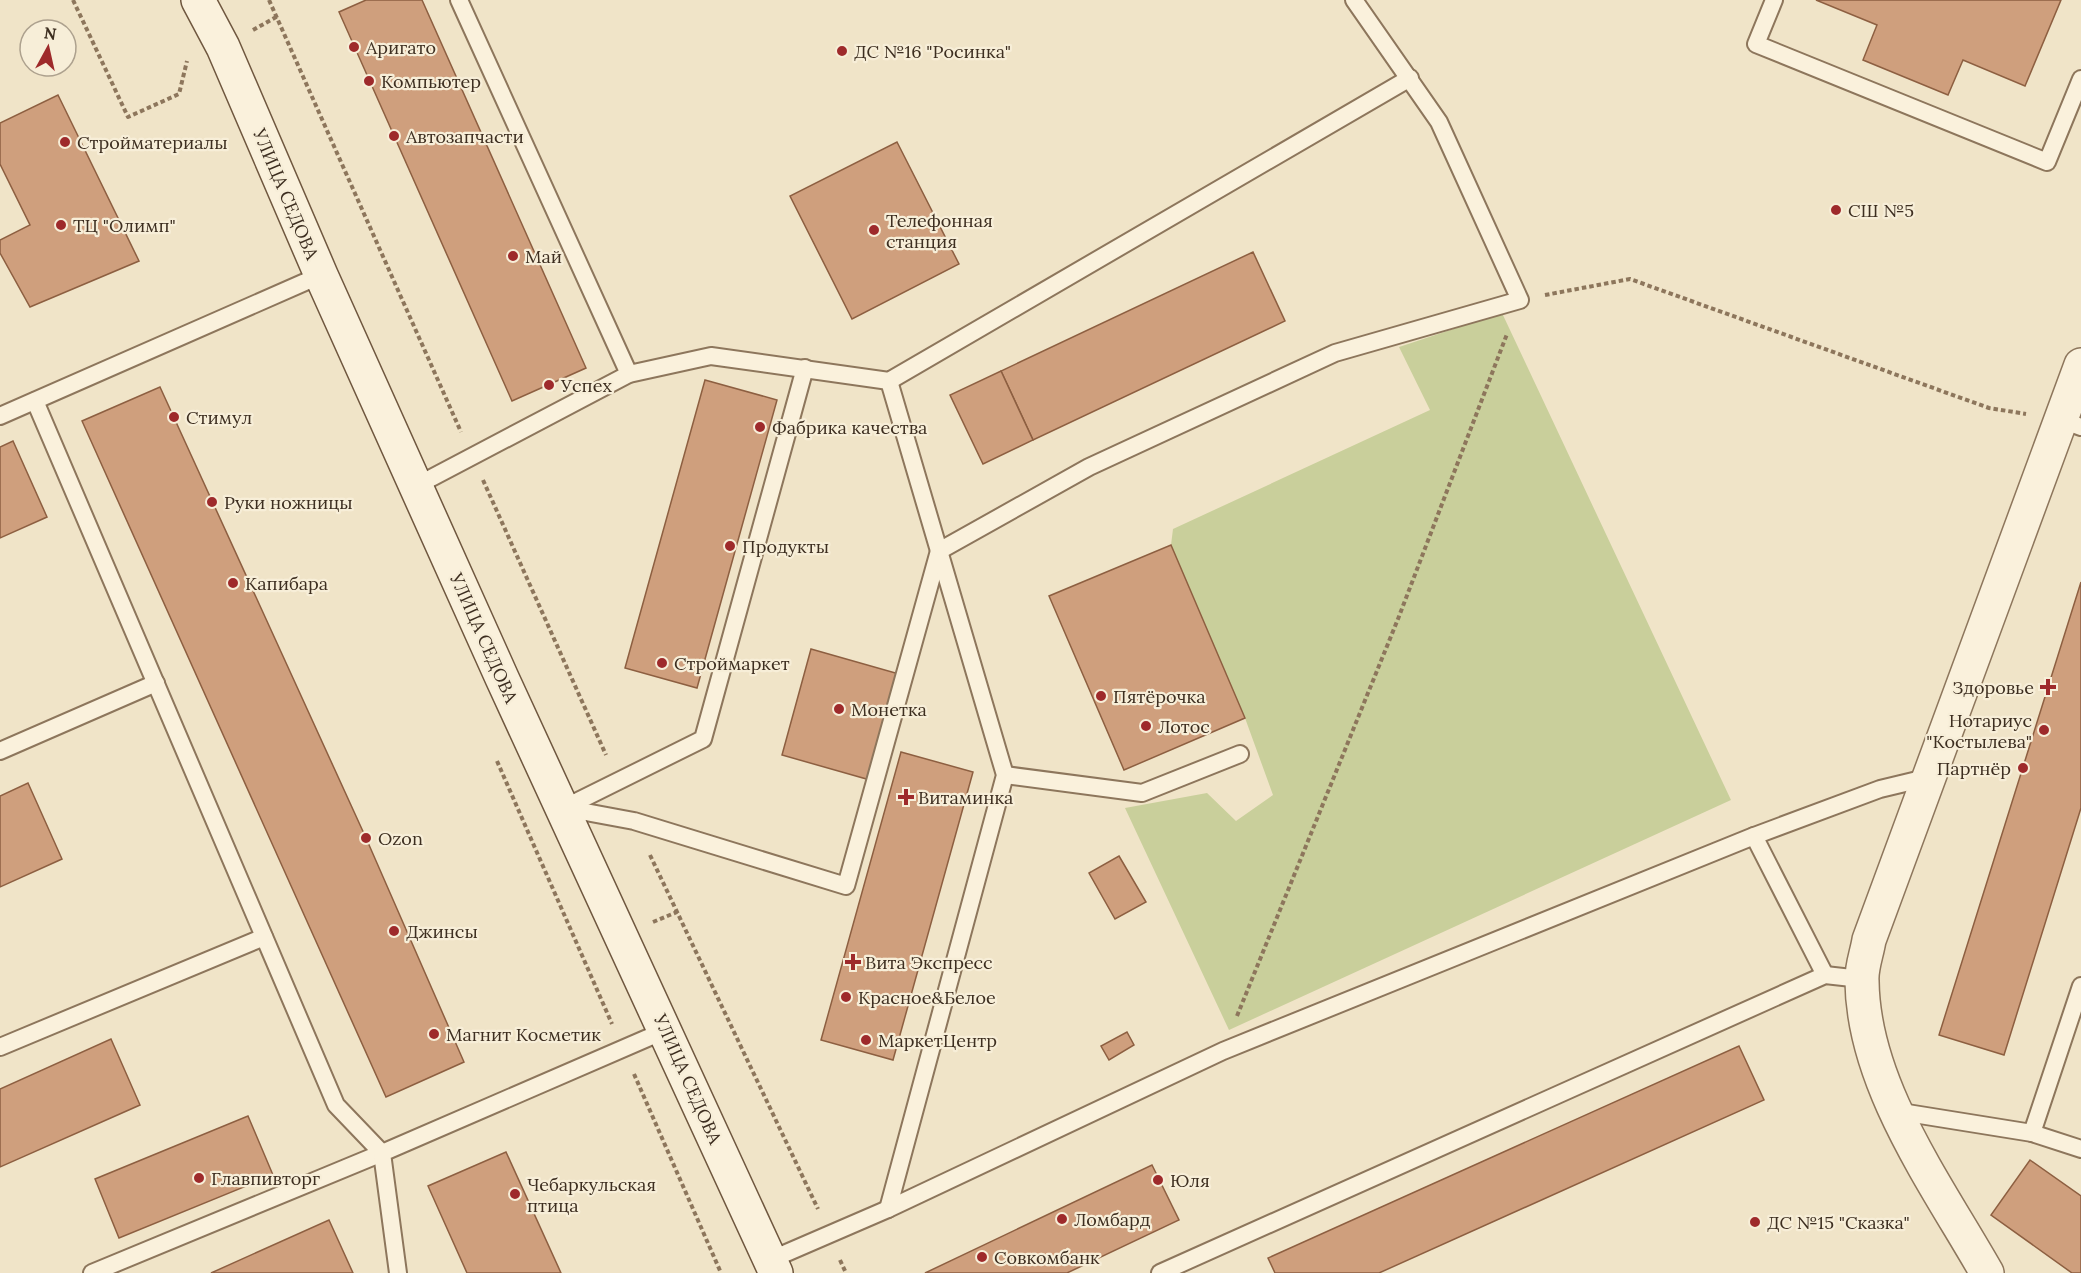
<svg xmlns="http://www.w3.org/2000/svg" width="2081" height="1273" font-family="Lora,serif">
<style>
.green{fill:#c9cf9b}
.building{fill:#cf9f7d;stroke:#8d5f41;stroke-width:1.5}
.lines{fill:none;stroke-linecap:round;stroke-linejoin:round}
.service-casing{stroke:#8d765c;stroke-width:20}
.minor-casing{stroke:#8d765c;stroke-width:36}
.secondary-casing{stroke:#6f573f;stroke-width:36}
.path{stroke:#8d765c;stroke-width:4;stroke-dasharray:4.5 3;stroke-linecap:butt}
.service{stroke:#faf1dc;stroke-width:16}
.minor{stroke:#faf1dc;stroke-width:33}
.secondary{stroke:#faf1dc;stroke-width:33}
.poi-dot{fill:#9e2a2b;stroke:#f7eed8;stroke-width:2}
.labels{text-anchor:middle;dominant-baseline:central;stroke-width:4.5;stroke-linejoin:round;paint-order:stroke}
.poi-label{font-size:18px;fill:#3d2e20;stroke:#f7eed8;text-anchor:start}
.street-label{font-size:18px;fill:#3d2e20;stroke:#f7eed8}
</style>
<rect width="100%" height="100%" fill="#f0e4c8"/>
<polygon class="green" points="1502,313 1731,800 1229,1030 1125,808 1207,793 1236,821 1273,795 1245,718 1171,545 1173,529 1430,410 1399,347"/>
<g class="building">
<polygon points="366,0 422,0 586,368 512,401 339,12"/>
<polygon points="1816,0 2061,0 2025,86 1963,60 1948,95 1863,60 1877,25"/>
<polygon points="58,95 139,261 30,307 0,253 0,240 30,225 0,164 0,123"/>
<polygon points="897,142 959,264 852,319 790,196"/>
<polygon points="1253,252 1285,321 1033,440 1001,371"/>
<polygon points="1001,371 1033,440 983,464 950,395"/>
<polygon points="705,380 777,400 697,688 625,668"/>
<polygon points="160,387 366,838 464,1062 386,1097 82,421"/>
<polygon points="13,441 47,517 0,538 0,447"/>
<polygon points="1171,545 1245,718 1124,770 1049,596"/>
<polygon points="2081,582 2081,808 2004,1055 1939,1035"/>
<polygon points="811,649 899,674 870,780 782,755"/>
<polygon points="901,752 973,772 893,1060 821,1040"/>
<polygon points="28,783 62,859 0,887 0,796"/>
<polygon points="1119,856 1146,902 1115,919 1089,873"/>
<polygon points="1127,1032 1134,1045 1109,1060 1101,1046"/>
<polygon points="111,1039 140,1105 0,1167 0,1089"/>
<polygon points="1739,1046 1764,1100 1379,1273 1275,1273 1268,1258"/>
<polygon points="248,1116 273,1175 119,1238 95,1179"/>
<polygon points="506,1152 561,1273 467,1273 428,1186"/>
<polygon points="2030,1160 2081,1196 2081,1273 2072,1273 1991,1215"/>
<polygon points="1152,1165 1179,1220 1067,1273 925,1273"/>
<polygon points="329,1220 353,1273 211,1273"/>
</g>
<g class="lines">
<g class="service-casing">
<g id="service">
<polyline points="459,0 629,374"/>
<polyline points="1774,0 1756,44 2047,162 2081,79"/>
<polyline points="35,401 336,1105 382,1153 92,1273"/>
<polyline points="0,416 321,275"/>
<polyline points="2062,420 2081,427"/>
<polyline points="416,486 629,374 711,356 889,381 1410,78"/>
<polyline points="0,751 156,683"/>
<polyline points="1005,775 1142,793 1240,754"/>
<polyline points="564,808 634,821 846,886 939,551 1089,467 1335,353 1520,300 1439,122 1354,0"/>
<polyline points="564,808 703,739 805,368"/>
<polyline points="1754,836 1825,975"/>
<polyline points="0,1047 264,937"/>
<polyline points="1895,1111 2032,1133 2081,1149"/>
<polyline points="2032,1133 2081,986"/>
<polyline points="888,1209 1005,775 889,381"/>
<polyline points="770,1260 888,1209 1223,1051 1754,836 1880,789 1930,777"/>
<polyline points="398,1273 382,1153 666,1030"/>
<polyline points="1160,1273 1825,975 1861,979"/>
</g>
</g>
<g class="minor-casing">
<path id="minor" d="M1987,1273C1937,1185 1863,1085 1862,981C1861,968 1867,953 1869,940L2081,365"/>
</g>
<g class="secondary-casing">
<polyline id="secondary" points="198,0 223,47 321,275 502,678 776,1273"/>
</g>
<g class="path">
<polyline points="73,0 128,117 179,94 187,61"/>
<polyline points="269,0 461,432"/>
<polyline points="253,30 278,16"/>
<polyline points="1545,295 1630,279 1989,408 2026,414"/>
<polyline points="483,480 606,755"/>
<polyline points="497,761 612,1024"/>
<polyline points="650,855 818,1209"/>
<polyline points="653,922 677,912"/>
<polyline points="1237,1016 1398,619 1507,334"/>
<polyline points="634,1074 721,1273"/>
<polyline points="840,1260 846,1273"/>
</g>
<use href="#service" class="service"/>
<use href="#minor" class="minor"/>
<use href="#secondary" class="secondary"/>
</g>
<g class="poi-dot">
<circle cx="354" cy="47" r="6"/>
<circle cx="842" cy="51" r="6"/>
<circle cx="369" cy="81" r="6"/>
<circle cx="394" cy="136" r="6"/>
<circle cx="65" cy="142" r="6"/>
<circle cx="1836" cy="210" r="6"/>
<circle cx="61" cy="225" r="6"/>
<circle cx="874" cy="230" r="6"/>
<circle cx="513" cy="256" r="6"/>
<circle cx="549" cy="385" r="6"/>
<circle cx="174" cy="417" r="6"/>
<circle cx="760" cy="427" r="6"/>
<circle cx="212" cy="502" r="6"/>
<circle cx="730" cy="546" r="6"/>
<circle cx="233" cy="583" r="6"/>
<circle cx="662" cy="663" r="6"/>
<path d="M2045 678h6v6h6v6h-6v6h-6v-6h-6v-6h6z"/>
<circle cx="1101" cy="696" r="6"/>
<circle cx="839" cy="709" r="6"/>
<circle cx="1146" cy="726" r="6"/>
<circle cx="2044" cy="730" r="6"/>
<circle cx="2023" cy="768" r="6"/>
<path d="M903 788h6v6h6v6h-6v6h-6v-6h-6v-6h6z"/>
<circle cx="366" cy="838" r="6"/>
<circle cx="394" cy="931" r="6"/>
<path d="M850 953h6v6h6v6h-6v6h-6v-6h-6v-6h6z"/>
<circle cx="846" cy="997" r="6"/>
<circle cx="434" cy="1034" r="6"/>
<circle cx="866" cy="1040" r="6"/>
<circle cx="199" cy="1178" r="6"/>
<circle cx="1158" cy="1180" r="6"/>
<circle cx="515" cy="1194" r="6"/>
<circle cx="1062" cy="1219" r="6"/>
<circle cx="1755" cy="1222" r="6"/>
<circle cx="982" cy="1257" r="6"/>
</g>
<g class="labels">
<g class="poi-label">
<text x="366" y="47">Аригато</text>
<text x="854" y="51">ДС №16 "Росинка"</text>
<text x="381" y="81">Компьютер</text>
<text x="406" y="136">Автозапчасти</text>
<text x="77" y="142">Стройматериалы</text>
<text x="1848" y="210">СШ №5</text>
<text x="886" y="220">Телефонная<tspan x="886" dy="21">станция</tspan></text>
<text x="73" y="225">ТЦ "Олимп"</text>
<text x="525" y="256">Май</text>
<text x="561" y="385">Успех</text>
<text x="186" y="417">Стимул</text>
<text x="772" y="427">Фабрика качества</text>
<text x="224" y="502">Руки ножницы</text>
<text x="742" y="546">Продукты</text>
<text x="245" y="583">Капибара</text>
<text x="674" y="663">Строймаркет</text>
<text x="2034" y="687" text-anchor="end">Здоровье</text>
<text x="1113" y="696">Пятёрочка</text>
<text x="851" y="709">Монетка</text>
<text x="2032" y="720" text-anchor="end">Нотариус<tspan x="2032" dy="21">"Костылева"</tspan></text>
<text x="1158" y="726">Лотос</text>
<text x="2011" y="768" text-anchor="end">Партнёр</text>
<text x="918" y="797">Витаминка</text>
<text x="378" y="838">Ozon</text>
<text x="406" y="931">Джинсы</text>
<text x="865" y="962">Вита Экспресс</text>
<text x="858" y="997">Красное&amp;Белое</text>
<text x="446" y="1034">Магнит Косметик</text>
<text x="878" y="1040">МаркетЦентр</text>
<text x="211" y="1178">Главпивторг</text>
<text x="1170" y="1180">Юля</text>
<text x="527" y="1184">Чебаркульская<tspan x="527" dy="21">птица</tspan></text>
<text x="1074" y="1219">Ломбард</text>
<text x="1767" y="1222">ДС №15 "Сказка"</text>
<text x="994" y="1257">Совкомбанк</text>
</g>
<g class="street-label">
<text transform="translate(286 194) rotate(67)">УЛИЦА СЕДОВА</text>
<text transform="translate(484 638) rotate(66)">УЛИЦА СЕДОВА</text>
<text transform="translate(688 1079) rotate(66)">УЛИЦА СЕДОВА</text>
</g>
</g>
<g transform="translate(48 48) rotate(8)"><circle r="28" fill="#f7eed8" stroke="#ada18e" stroke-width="1.5"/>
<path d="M0-4.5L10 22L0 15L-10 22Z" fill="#9e2a2b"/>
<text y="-9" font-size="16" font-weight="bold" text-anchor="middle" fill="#3d2e20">N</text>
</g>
</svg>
